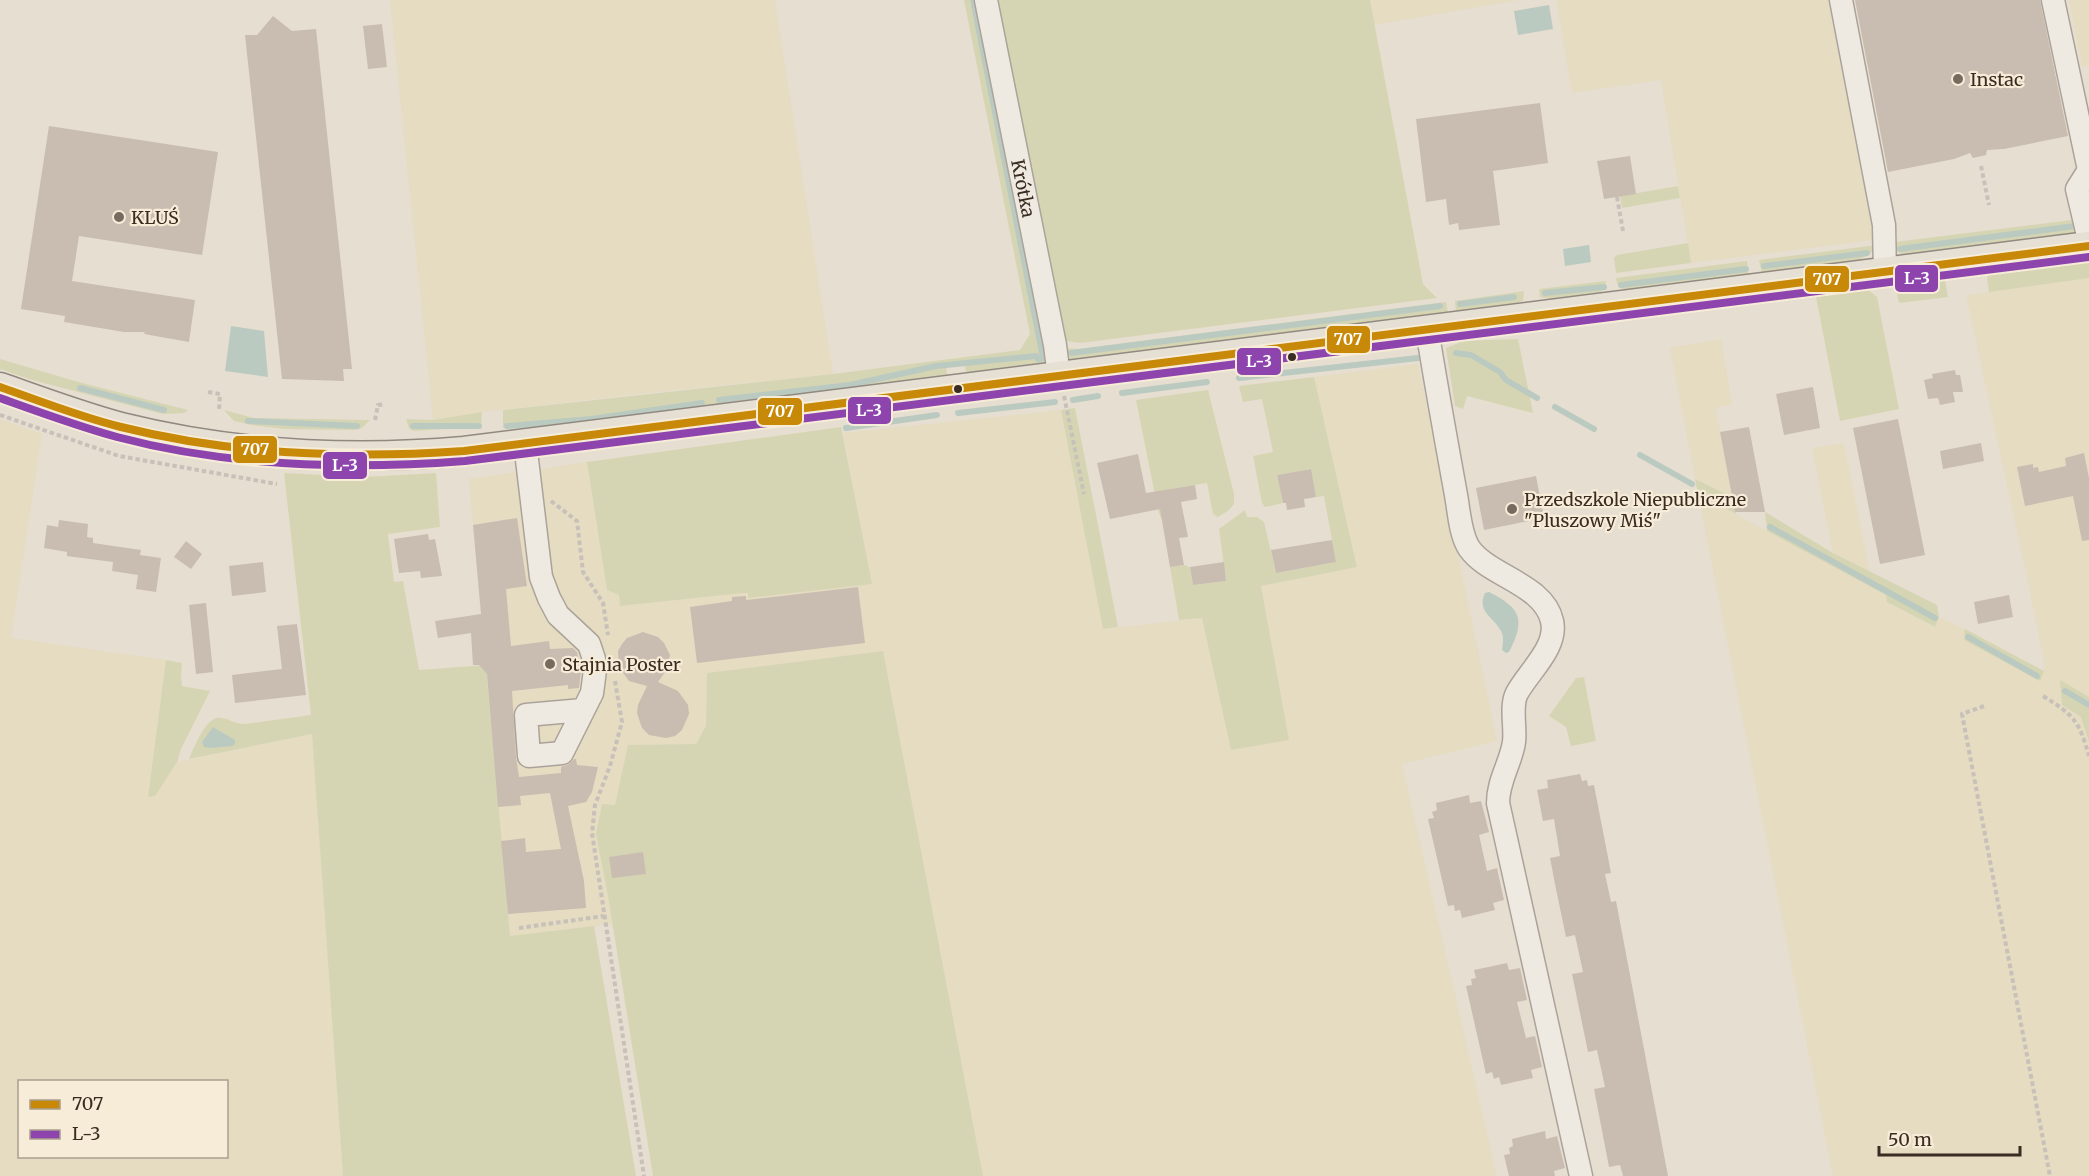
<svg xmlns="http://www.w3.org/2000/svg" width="2089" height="1176" font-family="Merriweather,serif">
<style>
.farmland{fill:#e5dcc2;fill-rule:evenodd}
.green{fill:#d6d5b3}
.water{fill:#bbcac1}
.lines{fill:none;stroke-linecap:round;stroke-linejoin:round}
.stream{stroke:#bbcac1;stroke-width:6}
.building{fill:#c9bdb1}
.minor-casing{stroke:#aba399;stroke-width:25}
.major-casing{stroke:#918980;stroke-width:31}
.path{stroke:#c7c1b9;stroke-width:4;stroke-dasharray:4.5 3;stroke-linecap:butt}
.minor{stroke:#eeeae2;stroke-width:22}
.major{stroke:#e5dfd4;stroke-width:28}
.bus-1-casing{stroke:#f6ecd8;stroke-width:12}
.bus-2-casing{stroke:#f6ecd8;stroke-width:12}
.bus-1{stroke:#c88808;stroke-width:8}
.bus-2{stroke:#8e44ad;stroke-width:8}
.poi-dot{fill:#776a5e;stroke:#f6ecd8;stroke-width:2}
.bus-dot{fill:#3b2c21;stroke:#f6ecd8;stroke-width:2}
.labels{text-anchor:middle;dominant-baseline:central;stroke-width:4.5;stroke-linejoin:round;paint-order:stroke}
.poi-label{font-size:18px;fill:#3b2c21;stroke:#f6ecd8;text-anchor:start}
.street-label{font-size:18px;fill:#3b2c21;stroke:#f6ecd8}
.line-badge{stroke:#f6ecd8;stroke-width:2}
.badge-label{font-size:16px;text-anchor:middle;font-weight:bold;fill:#fff}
</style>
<rect width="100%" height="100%" fill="#e6ded0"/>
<g class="farmland">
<polygon points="390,0 775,0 833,374 638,394 482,412 433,420"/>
<polygon points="1370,0 1519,0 1374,25"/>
<polygon points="1556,0 1828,0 1874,240 1691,263 1661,80 1572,93"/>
<polygon points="2069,0 2089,0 2089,66 2082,67"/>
<polygon points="2089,278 2089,697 2060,681 2062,705 2081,717 2089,742 2089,1176 1833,1176 1698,494 1886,595 1887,602 1934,627 1939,617 1965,629 1965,640 2042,674 2045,667 2028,582 1966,295"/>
<polygon points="1721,339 1732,404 1716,408 1732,497 1695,479 1670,348"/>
<polygon points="1418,364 1497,741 1402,764 1497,1176 983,1176 883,651 707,673 706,726 696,744 628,745 615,805 603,804 596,834 613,924 510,937 469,479 587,462 607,590 619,595 621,606 743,593 748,593 749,597 871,584 843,433 1061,410 1103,629 1202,618 1231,750 1289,740 1261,586 1357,566 1314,377"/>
<path d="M0,419L42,434L11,638L166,660L148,797L155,796L177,762L312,734L343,1176H0ZM20,1082H226V1156H20Z"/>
<polygon points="1844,443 1870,573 1833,553 1812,448"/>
</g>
<g class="green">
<polygon points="964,0 980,0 1050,355 1045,362 1039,365 966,373 964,361 946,364 947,376 548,427 503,428 503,410 833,374 1020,350 1030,334"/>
<polygon points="994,0 1370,0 1423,284 1437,298 1080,343 1061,340"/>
<polygon points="1678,186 1680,198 1622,208 1620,196"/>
<polygon points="2072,220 2074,233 1903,255 1898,252 1895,242"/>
<polygon points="1688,243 1691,263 1616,273 1614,258 1617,255"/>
<polygon points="1877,245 1875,250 1858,261 1762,274 1759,260"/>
<path d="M1747,261L1748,275L1728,279L1686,281L1626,290C1619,288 1617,286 1616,278Z"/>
<polygon points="2089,261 2089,278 1989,292 1987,278 1989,274"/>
<polygon points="1945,279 1948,297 1899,303 1897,294 1900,287 1904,285"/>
<path d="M1606,281L1604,290C1593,298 1553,301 1540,297L1539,289Z"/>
<polygon points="1867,289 1877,297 1899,409 1840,421 1816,297"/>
<polygon points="1524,291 1523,301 1512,305 1456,313 1455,301"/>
<polygon points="1446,302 1448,313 1070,361 1066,359 1062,348 1079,349"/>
<polygon points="1518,339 1533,413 1467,396 1463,409 1455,406 1446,348 1463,341"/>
<polygon points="0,359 82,383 188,410 184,413 163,414 32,380 0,369"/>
<polygon points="1314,377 1357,567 1261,586 1289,740 1231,750 1202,618 1179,620 1170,567 1184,565 1190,567 1193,585 1226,581 1219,529 1245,510 1247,517 1257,517 1264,522 1276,573 1336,562 1324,496 1316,497 1310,469 1277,475 1283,503 1265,507 1262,503 1253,456 1273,452 1262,399 1243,402 1239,386"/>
<polygon points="1208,390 1234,494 1234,504 1229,510 1218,517 1213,514 1207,483 1171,489 1174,516 1161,518 1158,510 1136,400"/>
<polygon points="1075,408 1118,627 1103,629 1061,410"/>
<polygon points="224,410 254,418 370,420 362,428 355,430 284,429 252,425 234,421"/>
<polygon points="482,412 481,427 413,431 409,428 406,419 433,420"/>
<polygon points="841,427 872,584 748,598 748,593 743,593 620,606 619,595 607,590 587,462"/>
<path d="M284,473L364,477L436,473L440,527L388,534L394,582L403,581L419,670L486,665L510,936L594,926L636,1176H343L312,734L189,759C194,748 206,715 221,718C230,719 234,724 245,724L311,715Z"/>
<polygon points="1695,479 1732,497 1736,514 1698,494"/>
<polygon points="1765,512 1833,553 1937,605 1939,617 1935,627 1887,602 1886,595 1767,531"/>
<polygon points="1965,629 2044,671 2040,681 1964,640"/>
<polygon points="883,651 983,1176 653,1176 608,896 596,834 602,804 615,805 628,745 696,744 706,726 707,673"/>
<polygon points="166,660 182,663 181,676 182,686 210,691 181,749 177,762 155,796 148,797"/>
<polygon points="1584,677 1596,741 1571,746 1566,727 1549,716 1576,678"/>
<polygon points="2060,680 2089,697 2089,742 2081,717 2062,705"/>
</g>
<g class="water">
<polygon points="1549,5 1553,29 1518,35 1514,11"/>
<polygon points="1589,245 1591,262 1565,266 1563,249"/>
<polygon points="231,326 264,331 268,377 225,371"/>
<path d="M1489,592C1521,608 1526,620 1509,652L1506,653L1502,650C1503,644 1504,636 1501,631C1495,618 1476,612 1485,593Z"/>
<polygon points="213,727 235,740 235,743 233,746 210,748 204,747 202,742"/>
</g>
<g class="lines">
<g class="stream">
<polyline points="1900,249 2075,226"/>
<polyline points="1764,266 1867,253"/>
<polyline points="1621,285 1746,269"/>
<polyline points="1545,293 1604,287"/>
<polyline points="1460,304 1514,297"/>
<polyline points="1071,353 1440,306"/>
<polyline points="1456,353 1471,355 1500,372 1506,380 1537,398"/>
<polyline points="1239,378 1418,358"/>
<polyline points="80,388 164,410"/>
<polyline points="1122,393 1207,382"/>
<polyline points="719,400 850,385 936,366 1036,356 1038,359 1043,358 973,0"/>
<polyline points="1073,400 1098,396"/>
<polyline points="1555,407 1594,429"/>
<polyline points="958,413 1055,402"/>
<polyline points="248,421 357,426"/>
<polyline points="413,426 479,426"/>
<polyline points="507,426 591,419 702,403"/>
<polyline points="846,428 937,415"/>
<polyline points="1640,455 1692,484"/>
<polyline points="1770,527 1935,618"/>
<polyline points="1968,637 2037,676"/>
<polyline points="2065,691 2089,705"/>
</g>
</g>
<g class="building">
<polygon points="1855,0 2040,0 2068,136 2004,149 1987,150 1986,155 1973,158 1970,153 1954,159 1888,172"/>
<polygon points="273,16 292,31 316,29 352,369 343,369 344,381 282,379 245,35 257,35"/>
<polygon points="382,24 387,67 368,69 363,26"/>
<polygon points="1540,103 1548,163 1493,171 1500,225 1459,230 1458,223 1449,225 1446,199 1426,202 1416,119"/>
<polygon points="49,126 218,152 202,255 79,236 72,281 195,300 189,342 144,334 145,332 124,332 64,322 65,316 21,309"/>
<polygon points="1630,156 1636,194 1604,199 1597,161"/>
<polygon points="1955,370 1956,375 1960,375 1963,392 1953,392 1955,402 1940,405 1938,398 1928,399 1924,380 1933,378 1932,374"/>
<polygon points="1813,387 1820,428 1784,435 1776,394"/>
<polygon points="1898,419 1925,555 1880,564 1853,428"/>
<polygon points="1749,427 1765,512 1735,512 1720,432"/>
<polygon points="1981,443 1984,461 1943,469 1940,451"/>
<polygon points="2084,453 2089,478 2089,540 2082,541 2073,496 2025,506 2017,467 2033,464 2033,468 2038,467 2039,472 2066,466 2065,458"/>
<polygon points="1138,454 1146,493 1195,485 1197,499 1181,502 1188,537 1179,538 1184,565 1170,567 1160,509 1110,519 1097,463"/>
<polygon points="1311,469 1316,497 1304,499 1305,507 1287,510 1286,503 1283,503 1277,475"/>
<polygon points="1536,476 1544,518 1484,530 1476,488"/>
<polygon points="517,518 527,586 506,589 511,646 549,641 550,649 573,648 577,652 581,670 579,688 568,689 568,685 512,691 516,757 519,777 561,773 561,767 569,764 574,759 576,759 577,765 598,767 592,792 586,802 568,806 584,881 586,908 508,914 501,841 525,838 526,852 561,849 550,793 520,796 521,805 498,807 487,674 479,665 473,665 471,633 438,638 435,621 481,614 473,525"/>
<polygon points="59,520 88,524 87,537 93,538 93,543 141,550 140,555 161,558 156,592 136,589 138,575 112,571 113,562 67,556 67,552 44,548 47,525 58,527"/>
<polygon points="428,534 429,540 435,539 442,576 421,578 420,571 399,573 394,539"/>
<polygon points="1332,540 1336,562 1276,573 1271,550"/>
<polygon points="186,541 202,554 191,569 174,557"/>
<polygon points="263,562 266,592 232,596 229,566"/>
<polygon points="1224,562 1226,581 1193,585 1190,567"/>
<polygon points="858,587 865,643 697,663 690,607 732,601 732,597 746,596 746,600"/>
<polygon points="2009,595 2013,617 1978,624 1974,602"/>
<polygon points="206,603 213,672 196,674 189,605"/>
<polygon points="297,624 306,695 235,703 232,675 282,669 277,626"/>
<polygon points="643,632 658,637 664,643 670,655 667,669 658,682 678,691 688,705 689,714 682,730 675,736 666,738 649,735 642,728 637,713 638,705 647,686 629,681 619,667 618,651 622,644 627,638"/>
<polygon points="1580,774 1582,781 1587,780 1588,786 1594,785 1611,873 1605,874 1611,902 1616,901 1668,1176 1623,1176 1620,1165 1609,1167 1594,1089 1605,1087 1597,1050 1588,1052 1572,974 1583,972 1575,935 1566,937 1556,889 1550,858 1560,856 1554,819 1543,821 1537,790 1548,788 1547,780"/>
<polygon points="1469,795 1470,803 1481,801 1489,832 1479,835 1487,871 1497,868 1504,900 1493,903 1495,910 1462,918 1460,910 1455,911 1454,905 1448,906 1428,819 1434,818 1432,812 1437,810 1436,803"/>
<polygon points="643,852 646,874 612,878 609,857"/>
<polygon points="1507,963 1509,970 1520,968 1527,1000 1517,1002 1526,1038 1535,1036 1542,1067 1531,1070 1533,1078 1501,1085 1499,1077 1494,1079 1492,1072 1486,1074 1466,986 1472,985 1471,979 1476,978 1474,970"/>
<polygon points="1545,1131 1546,1139 1557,1136 1565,1168 1554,1171 1555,1176 1509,1176 1504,1155 1510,1154 1509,1148 1513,1146 1512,1139"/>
</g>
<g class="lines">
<g class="minor-casing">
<g id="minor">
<path id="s1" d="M986,0L1055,345L1059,377"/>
<polyline points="1841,0 1884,225 1885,273"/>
<polyline points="2053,0 2089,170 2077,189 2089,240"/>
<path d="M1427,329C1436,385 1446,440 1456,495C1459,511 1460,534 1469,548C1488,576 1544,584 1552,621C1558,647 1529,671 1517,693C1510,706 1516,727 1514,742C1511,763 1498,780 1498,803L1581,1176"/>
<polyline points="525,443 541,577 549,598 558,615 589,644 594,659 595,670 592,693 562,753 529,756 526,715 583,710"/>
</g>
</g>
<g class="major-casing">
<path id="major" d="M0,387C40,401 80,416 121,427C234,455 348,461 464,451L2089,246"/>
</g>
<g class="path">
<polyline points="1981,166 1989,205"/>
<polyline points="1617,197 1623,231"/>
<polyline points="208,392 220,394 219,410"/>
<polyline points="1064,396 1084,494"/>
<polyline points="0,415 119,456 277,484"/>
<polyline points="375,420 378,405 385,404"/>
<polyline points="551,501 577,521 583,572 603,603 608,635"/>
<polyline points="615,681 622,722 610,766 595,805 592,833 644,1176"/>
<path d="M2043,696C2075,716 2079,721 2089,756"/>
<polyline points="1984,706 1962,714 2050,1176"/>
<polyline points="519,928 604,916"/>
</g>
<use href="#minor" class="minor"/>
<use href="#major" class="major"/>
<g class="bus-1-casing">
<path id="bus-1" d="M0,387C40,401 80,417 121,427C233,455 349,459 464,451L2089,246"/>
</g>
<g class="bus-2-casing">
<path id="bus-2" d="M0,398C39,412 77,426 117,437C230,467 349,470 465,461L2089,257"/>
</g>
<use href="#bus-1" class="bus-1"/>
<use href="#bus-2" class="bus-2"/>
</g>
<g class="poi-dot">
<circle cx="1958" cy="79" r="6"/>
<circle cx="119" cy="217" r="6"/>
<circle cx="1512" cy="509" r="6"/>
<circle cx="550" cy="664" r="6"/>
</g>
<g class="bus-dot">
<circle cx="1292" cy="357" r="5"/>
<circle cx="958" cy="389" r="5"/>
</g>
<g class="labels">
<g class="poi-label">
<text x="1970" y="79">Instac</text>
<text x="131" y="217">KLUŚ</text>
<text x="1524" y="499">Przedszkole Niepubliczne<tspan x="1524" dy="21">"Pluszowy Miś"</tspan></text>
<text x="562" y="664">Stajnia Poster</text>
</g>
<g class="street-label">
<text stroke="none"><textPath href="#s1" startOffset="192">Krótka</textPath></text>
</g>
</g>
<g class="line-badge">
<rect x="1894" y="264" width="45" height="29" rx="6" fill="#8e44ad"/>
<rect x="1804" y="265" width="46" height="28" rx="6" fill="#c88808"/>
<rect x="1326" y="325" width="45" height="29" rx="6" fill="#c88808"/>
<rect x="1236" y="347" width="46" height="29" rx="6" fill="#8e44ad"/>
<rect x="847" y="396" width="45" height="29" rx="6" fill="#8e44ad"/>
<rect x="757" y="397" width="46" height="29" rx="6" fill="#c88808"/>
<rect x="232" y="435" width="46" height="29" rx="6" fill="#c88808"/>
<rect x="322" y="451" width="46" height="29" rx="6" fill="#8e44ad"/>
</g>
<g class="badge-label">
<text x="1917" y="284">L-3</text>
<text x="1827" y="285">707</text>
<text x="1348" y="345">707</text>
<text x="1259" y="367">L-3</text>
<text x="869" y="416">L-3</text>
<text x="780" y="417">707</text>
<text x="255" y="455">707</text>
<text x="345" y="471">L-3</text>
</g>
<rect x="18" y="1080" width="210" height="78" fill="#f6ecd8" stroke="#ab9f8f" stroke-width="1.5"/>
<rect x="30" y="1100" width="30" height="9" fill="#c88808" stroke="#ab9f8f" stroke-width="1.5"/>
<text x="72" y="1110" font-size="18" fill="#3b2c21">707</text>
<rect x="30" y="1130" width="30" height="9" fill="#8e44ad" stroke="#ab9f8f" stroke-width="1.5"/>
<text x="72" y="1140" font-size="18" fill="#3b2c21">L-3</text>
<path d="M1879 1146v9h141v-9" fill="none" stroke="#3b2c21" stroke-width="3"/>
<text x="1888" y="1146" font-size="18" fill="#3b2c21" stroke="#f6ecd8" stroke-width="4.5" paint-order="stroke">50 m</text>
</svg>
